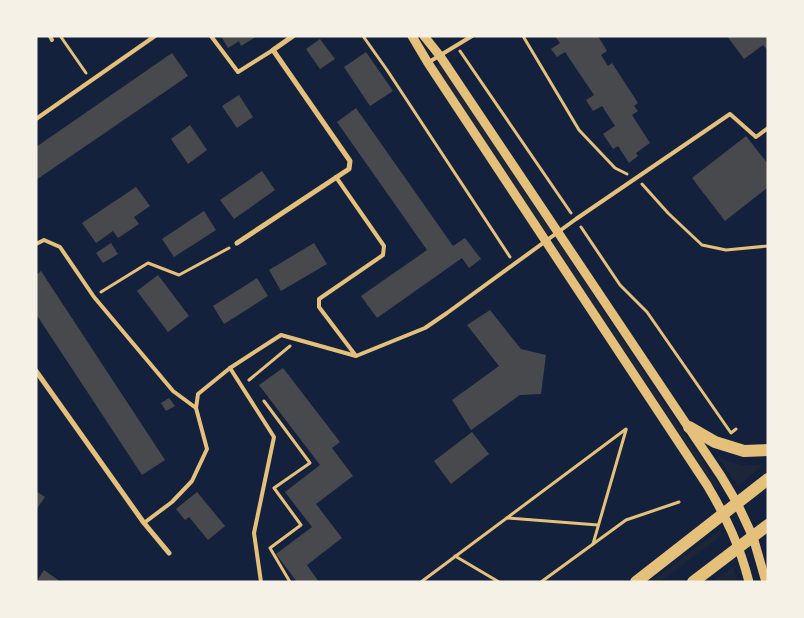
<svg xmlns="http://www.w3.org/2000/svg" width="804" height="618" font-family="Inter,sans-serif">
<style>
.green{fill:#1d2539}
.building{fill:#48494c}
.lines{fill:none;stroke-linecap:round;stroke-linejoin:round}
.path{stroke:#e5c07b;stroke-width:3}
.service{stroke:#e5c07b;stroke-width:4}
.minor{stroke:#e5c07b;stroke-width:5}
.tertiary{stroke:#e5c07b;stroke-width:9}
.primary{stroke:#e5c07b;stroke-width:12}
</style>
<rect width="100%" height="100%" fill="#14213d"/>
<g class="green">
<polygon points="440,63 551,231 547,234 436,67"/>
<polygon points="558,242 718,485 715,488 554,244"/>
<path d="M718,457C736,465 742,466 763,465L738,486Z"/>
<polygon points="720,530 722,535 659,582 650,582"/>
<path d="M733,567L737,582C729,582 721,581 712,581Z"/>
</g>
<g class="building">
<polygon points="221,36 257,36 241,46 239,41 228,48"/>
<polygon points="555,36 598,36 607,51 601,55 608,66 612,63 638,103 634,106 638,111 632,115 650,143 636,153 638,156 629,163 618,146 613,149 603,134 615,126 602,106 593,111 586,100 594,95 565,52 557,57 551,49 560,43"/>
<polygon points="727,36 768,36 768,51 763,45 744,59"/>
<polygon points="320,39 335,59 320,69 306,49"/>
<polygon points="366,52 393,91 370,106 344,67"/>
<polygon points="172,53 188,76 36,180 36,147"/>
<polygon points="239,95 253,117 237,128 222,106"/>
<polygon points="356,108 453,246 465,238 481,259 469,268 462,258 377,318 361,296 427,250 337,122"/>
<polygon points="190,125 207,150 188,164 171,139"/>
<polygon points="746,136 768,164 768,190 767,188 725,221 692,178"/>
<polygon points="262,171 275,190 234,219 220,200"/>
<polygon points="136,187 150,206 134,217 139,224 118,238 113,231 96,243 82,223"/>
<polygon points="204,211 216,230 174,257 162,239"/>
<polygon points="111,243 118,254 103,263 96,253"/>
<polygon points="314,243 327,264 281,291 269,270"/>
<polygon points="41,271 165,460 142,475 36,314 36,275"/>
<polygon points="158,275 189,316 168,332 137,291"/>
<polygon points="257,278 268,296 224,324 213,306"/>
<polygon points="490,310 521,349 546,355 541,394 520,395 471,430 452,400 499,366 467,325"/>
<polygon points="283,368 340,442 332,448 353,476 316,504 342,538 307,565 319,582 297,582 276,554 312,527 285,492 320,465 259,385"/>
<polygon points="169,398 175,406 166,411 161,403"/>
<polygon points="472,432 489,454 451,484 434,461"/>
<polygon points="36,491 45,497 36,510"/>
<polygon points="197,492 225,526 208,540 189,517 185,520 176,509"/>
<polygon points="44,570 61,582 36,582"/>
</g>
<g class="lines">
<g class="path">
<polyline points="363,36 387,70 510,257"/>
<polyline points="523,36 579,130 615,168 627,174"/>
<polyline points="61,37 86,73"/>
<polyline points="460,51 571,213"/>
<polyline points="642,184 668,213 702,245 726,250 768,246"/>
<polyline points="581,227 620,285 647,312 731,433 736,429"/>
<polyline points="101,292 148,263 179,275 229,248"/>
<polyline points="249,380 290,346"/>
<polyline points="264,401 310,463 274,488 301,525 270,548 290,582"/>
<polyline points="507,518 598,525"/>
<polyline points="593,544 626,430"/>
<polyline points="455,556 499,582"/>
<polyline points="421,582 626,429"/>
<polyline points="541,582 626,520 679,502"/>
</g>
<g class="service">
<polyline points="50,36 52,40"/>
<polyline points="211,36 238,72 273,50"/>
<polyline points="429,62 472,36"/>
<polyline points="36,119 155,36"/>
<polyline points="336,177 384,246 383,255 319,299 319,307 356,356"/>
<polyline points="36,244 44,240 60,247 94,297 173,391 196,408"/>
<polyline points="144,523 172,502 192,481 207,449 196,408 198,394 230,368"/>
<polyline points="261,582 254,533 274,437 230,368 281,335 356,356 425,328 447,313 576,219 730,114 756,137 768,128"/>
</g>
<g class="minor">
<polyline points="237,243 349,169 350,161 273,50 293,36"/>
<polyline points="36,371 144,523 169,553"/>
</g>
<g class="tertiary">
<path d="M412,36L428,63L707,485C726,517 740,546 749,582"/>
<polyline points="424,36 440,56 721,476 737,503 753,537 766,582"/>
</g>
<g class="primary">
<polyline points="689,427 715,442 744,451 768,450"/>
<polyline points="636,582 768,479"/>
<polyline points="693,582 768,525"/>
</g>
</g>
<rect width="804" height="618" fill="none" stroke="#f6f1e7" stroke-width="75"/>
</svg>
